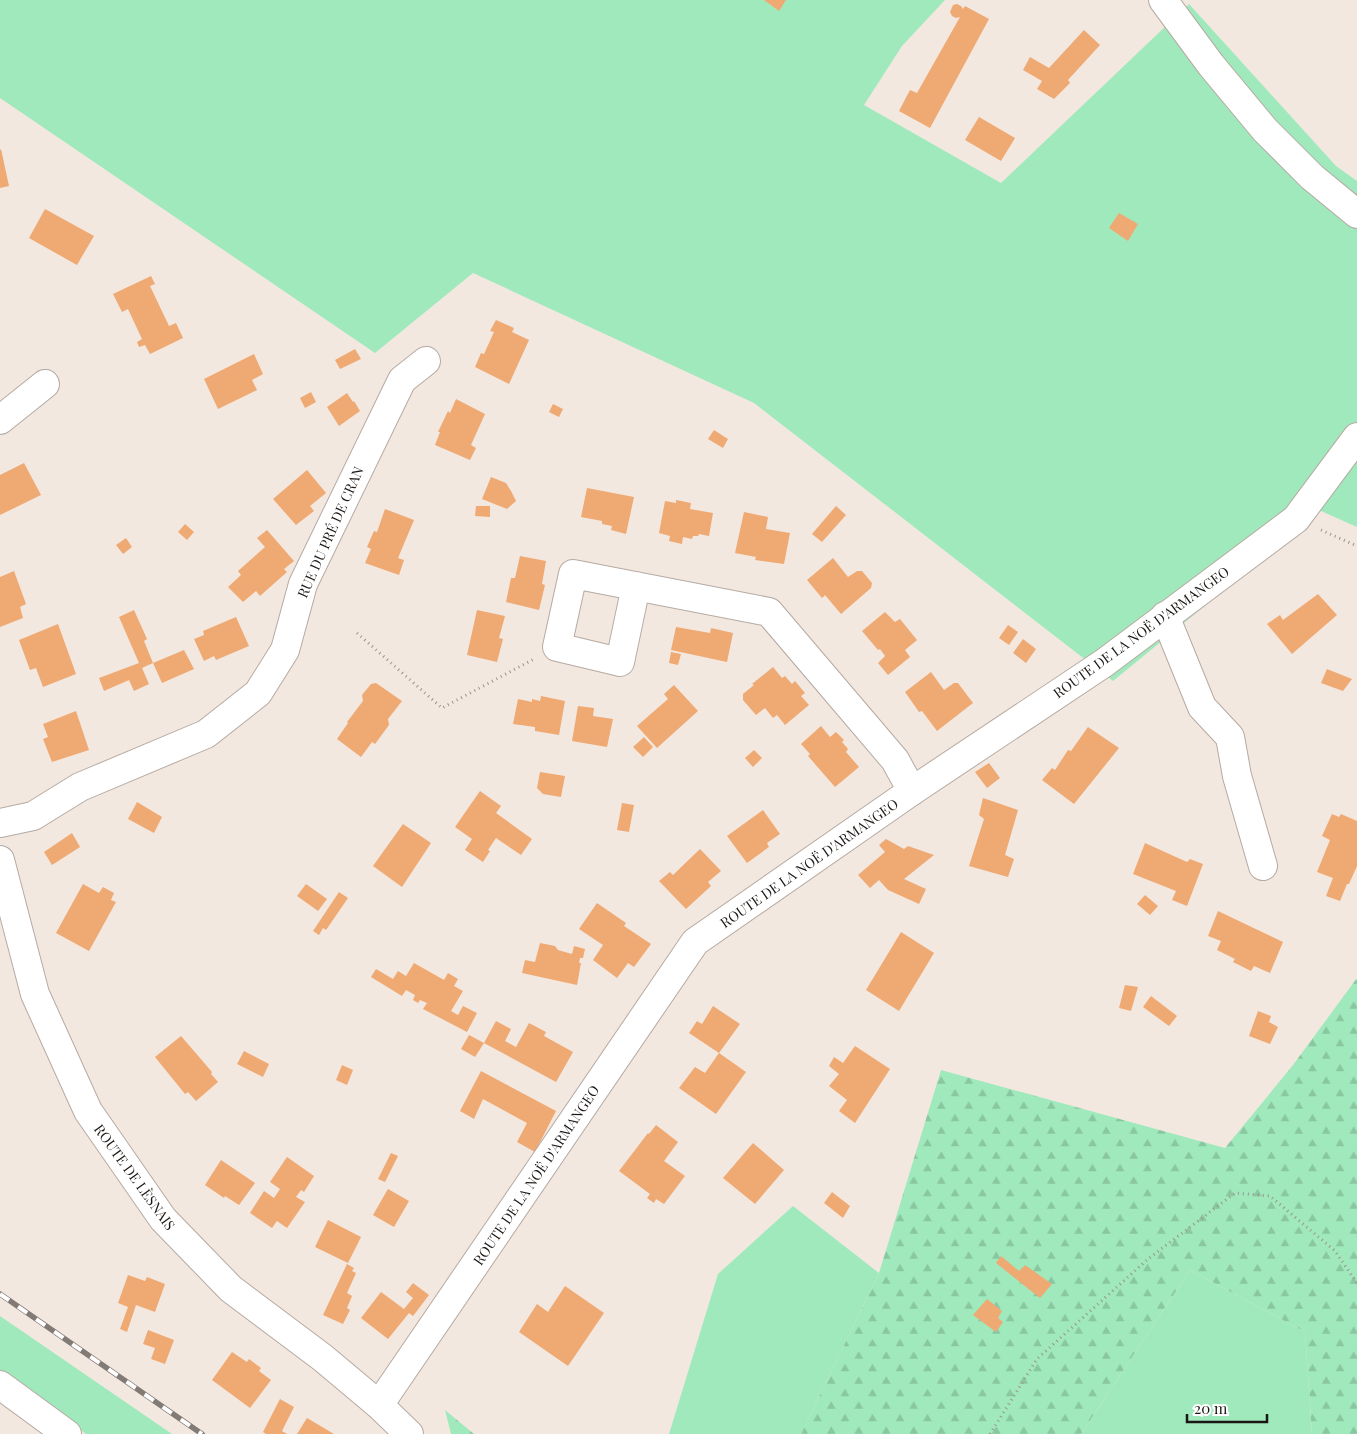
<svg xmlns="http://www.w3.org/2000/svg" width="1357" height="1434" font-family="'Playfair Display',serif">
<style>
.green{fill:#a0e9bc}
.forest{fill:url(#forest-firs)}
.building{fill:#efa972}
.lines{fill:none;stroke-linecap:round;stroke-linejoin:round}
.street-casing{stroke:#b5aaa2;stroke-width:30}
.secondary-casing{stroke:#b5aaa2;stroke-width:30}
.path{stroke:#9b938d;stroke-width:3;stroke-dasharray:1 4;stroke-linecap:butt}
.street{stroke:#fff;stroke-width:28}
.secondary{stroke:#fff;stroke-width:28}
.rail-casing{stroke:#827a75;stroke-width:5.5}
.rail{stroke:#fff;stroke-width:4;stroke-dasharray:11;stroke-linecap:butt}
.labels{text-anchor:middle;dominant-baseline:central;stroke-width:4.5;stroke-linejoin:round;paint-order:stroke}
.street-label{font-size:14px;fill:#1a1613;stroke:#fff}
</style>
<defs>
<pattern id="forest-firs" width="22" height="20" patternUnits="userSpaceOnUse" patternTransform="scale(1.25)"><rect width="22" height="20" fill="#a0e9bc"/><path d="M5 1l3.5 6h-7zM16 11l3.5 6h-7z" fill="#89c7a1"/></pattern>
</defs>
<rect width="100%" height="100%" fill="#f3e8e0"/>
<g class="green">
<polygon points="0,0 945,0 902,46 864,105 1001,183 1189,4 1336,166 1357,181 1357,527 1321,511 1113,681 754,403 473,273 375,353 0,98"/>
<polygon points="793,1206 879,1273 801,1434 669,1434 718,1274"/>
<polygon points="1190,1270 1305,1332 1312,1434 1081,1434"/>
<polygon points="0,1316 172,1434 86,1434 42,1400 0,1370"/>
</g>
<g class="forest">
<polygon points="1357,978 1357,1434 1312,1434 1305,1332 1190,1270 1081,1434 801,1434 879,1273 941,1070 1225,1148 1293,1065"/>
<polygon points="445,1410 474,1434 451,1434"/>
</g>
<g class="building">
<polygon points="764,0 786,0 779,11"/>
<polygon points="957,4 961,6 963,9 965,6 989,19 930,128 899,111 910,90 917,93 960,17 956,18 952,16 950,12 953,5"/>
<polygon points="1084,30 1100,45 1068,80 1070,83 1054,99 1037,89 1042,81 1023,70 1030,57 1049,68"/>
<polygon points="979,117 1015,138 1001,161 965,140"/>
<polygon points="1,149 9,186 0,188 0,150"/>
<polygon points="45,209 94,236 77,265 29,238"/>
<polygon points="1119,213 1138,224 1128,241 1109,228"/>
<polygon points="151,276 155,284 150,286 169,326 176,323 183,338 150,354 145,345 139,347 137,342 142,339 128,309 122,312 113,294"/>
<polygon points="496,320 514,328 512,332 529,340 509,384 475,367 481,353 484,354 494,332 490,331"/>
<polygon points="355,349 361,359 340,369 335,360"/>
<polygon points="254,354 263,374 252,380 257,390 218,409 204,379"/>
<polygon points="311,392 316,402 305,408 300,398"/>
<polygon points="347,393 353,402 354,401 360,411 339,426 327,407"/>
<polygon points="456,399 485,414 471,445 476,448 470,460 435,445 440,432 438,432 448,411 450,413"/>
<polygon points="553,404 563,409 559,417 549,412"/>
<polygon points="714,430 728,439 723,448 708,439"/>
<polygon points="24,463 41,495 0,515 0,475"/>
<polygon points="307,470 326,493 310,506 314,511 296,525 273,499"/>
<polygon points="491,477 506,483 511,491 516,501 507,509 482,499"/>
<polygon points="587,488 634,497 626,534 611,530 612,526 602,524 602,521 581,517"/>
<polygon points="676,500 691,503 690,509 713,513 709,536 699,534 698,536 693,536 692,539 683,537 682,544 669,541 670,536 659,533 665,501 676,503"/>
<polygon points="476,506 490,506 490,517 475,516"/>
<polygon points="836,506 846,515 822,542 812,534"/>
<polygon points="385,509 414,520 398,558 404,560 399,575 365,563 371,549 367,547 374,531 377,532"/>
<polygon points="744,512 768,517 766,529 790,533 784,564 755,560 756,557 735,553"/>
<polygon points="185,524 194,532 187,540 178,532"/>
<polygon points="267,530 294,561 284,569 287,572 260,596 256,591 243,602 228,587 241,575 238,571 265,547 257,538"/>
<polygon points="126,538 132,547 123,554 116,545"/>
<polygon points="520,556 546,561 542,584 545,585 539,610 506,602 511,578 515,578"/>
<polygon points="833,558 848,577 857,571 862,571 872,583 871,588 841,614 825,595 822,598 807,580"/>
<polygon points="14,571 26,604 20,607 23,618 0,627 0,577"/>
<polygon points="1318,594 1337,615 1292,654 1267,624 1280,615 1283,620"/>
<polygon points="134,610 147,639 144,641 153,663 142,668 149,684 134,691 129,680 104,691 99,678 139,663 119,617"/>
<polygon points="477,610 505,616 499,638 503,639 497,662 467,655"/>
<polygon points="885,612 895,622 900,619 917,640 905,650 910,657 888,675 878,663 885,656 880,649 878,650 862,631"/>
<polygon points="236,617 249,646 216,660 214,656 204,661 194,639 204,635 203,631"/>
<polygon points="58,624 76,674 43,687 36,668 30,670 19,640"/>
<polygon points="1008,625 1018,632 1009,645 999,638"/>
<polygon points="676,627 710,633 711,628 733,633 727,662 671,650"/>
<polygon points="1023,639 1036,649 1026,663 1013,653"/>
<polygon points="184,650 194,669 162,683 153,663"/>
<polygon points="671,652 681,654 678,665 669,663"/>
<polygon points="773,667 782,678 785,676 792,684 795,681 805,693 801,696 809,705 785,725 777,715 773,718 765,708 756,715 743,700 743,694 754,685 752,684"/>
<polygon points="1327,669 1352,679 1343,691 1321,683"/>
<polygon points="931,672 944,690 954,683 958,683 973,703 937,731 922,711 919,712 905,692"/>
<polygon points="376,683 402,701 388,719 389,725 375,744 372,742 361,757 337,739 348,723 347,722 363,701 362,695 371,684"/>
<polygon points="674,685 698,711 657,748 637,726 668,699 664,694"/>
<polygon points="541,696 565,701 559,735 535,731 535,727 513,724 518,699 532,702 532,699 540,701"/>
<polygon points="578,706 594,708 593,716 613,719 607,747 572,741"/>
<polygon points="76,711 89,750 52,762 43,739 48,737 43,724"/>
<polygon points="821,726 830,737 836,732 844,740 842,742 848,749 846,752 859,767 835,787 808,756 810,754 801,744"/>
<polygon points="1088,727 1119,748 1074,804 1042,780 1052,768 1055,770 1068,750 1071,751"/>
<polygon points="644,737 653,747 643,757 633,747"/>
<polygon points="754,750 762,758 753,767 745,758"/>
<polygon points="989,763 1000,778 987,788 975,772"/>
<polygon points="540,772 565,776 561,797 543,794 537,788"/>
<polygon points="480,791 501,806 496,813 532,839 521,855 496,838 488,850 490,851 483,862 465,850 472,839 455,827"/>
<polygon points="983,798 1018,810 1005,855 1014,859 1008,877 969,866 984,819 979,815"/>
<polygon points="137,802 162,817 154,833 128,819"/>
<polygon points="622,803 634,805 629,832 617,830"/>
<polygon points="763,810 780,834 767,843 769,847 747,863 727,836"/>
<polygon points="1332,814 1339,817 1341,814 1357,821 1357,866 1349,884 1347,884 1340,901 1326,896 1333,878 1317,872 1330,840 1322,836"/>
<polygon points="403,824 431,843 402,887 373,866"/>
<polygon points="72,833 80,847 52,865 44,852"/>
<polygon points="886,839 904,849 908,846 934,855 904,879 926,889 919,904 888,890 879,880 870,888 858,875 885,852 879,845"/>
<polygon points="1145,843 1187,862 1190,859 1203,864 1187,906 1172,900 1176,891 1133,874"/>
<polygon points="700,849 721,871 708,882 711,886 686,909 659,881 670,872 673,875"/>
<polygon points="83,884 99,893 103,887 114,893 111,900 116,902 89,951 56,933"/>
<polygon points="306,884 327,899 318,911 297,896"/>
<polygon points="339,892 348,898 326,930 323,928 319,935 313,931"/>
<polygon points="1145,895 1158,906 1150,915 1137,904"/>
<polygon points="597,903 626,923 624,926 651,944 634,967 628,963 617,978 593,960 603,945 579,929"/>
<polygon points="1218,911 1283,942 1270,973 1254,966 1251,971 1233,962 1235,959 1217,950 1221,941 1208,936"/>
<polygon points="901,932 934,953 899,1011 866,990"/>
<polygon points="540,943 555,946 558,950 572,954 574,946 585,949 583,958 580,958 579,963 581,963 577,985 522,973 525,960 535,962"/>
<polygon points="414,963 444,980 448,973 458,979 454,986 463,991 451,1011 458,1015 463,1006 477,1013 467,1032 423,1009 427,1003 420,1000 418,1003 413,1000 415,995 406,990 402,996 371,977 376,969 393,979 398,971 406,976"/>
<polygon points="1125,985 1138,987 1131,1011 1119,1008"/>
<polygon points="1151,996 1177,1016 1169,1026 1143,1007"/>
<polygon points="713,1006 740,1024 719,1053 689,1033 697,1021 702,1024"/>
<polygon points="1258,1011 1271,1016 1269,1022 1278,1027 1270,1044 1249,1036"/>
<polygon points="496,1021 511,1029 505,1041 516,1047 529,1023 546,1032 544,1036 573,1052 556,1082 484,1043"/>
<polygon points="469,1035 484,1043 475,1057 461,1049"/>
<polygon points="181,1036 212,1072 211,1074 218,1082 196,1101 188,1092 185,1094 155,1057"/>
<polygon points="855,1046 890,1069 855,1123 839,1111 847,1100 829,1086 839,1074 829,1066 834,1057 843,1063"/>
<polygon points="244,1051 269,1064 263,1077 237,1064"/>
<polygon points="719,1053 746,1072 716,1114 679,1088 695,1067 705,1073"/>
<polygon points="342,1065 353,1070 347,1085 336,1080"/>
<polygon points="481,1071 556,1111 535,1152 517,1142 527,1123 483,1099 474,1119 460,1111"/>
<polygon points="656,1125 678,1142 664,1161 685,1176 664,1204 656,1199 654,1203 647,1198 650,1194 619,1171 648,1133 649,1134"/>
<polygon points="753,1143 784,1170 755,1204 723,1178"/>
<polygon points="391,1153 398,1156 385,1182 378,1179"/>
<polygon points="287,1157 314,1176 304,1192 301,1190 296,1197 305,1202 287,1228 277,1221 272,1228 250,1213 264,1191 274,1198 280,1189 270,1182"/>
<polygon points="221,1160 255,1183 239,1205 225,1196 224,1198 205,1185"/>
<polygon points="388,1189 409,1201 394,1227 373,1215"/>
<polygon points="832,1192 850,1206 843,1218 824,1203"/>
<polygon points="328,1220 361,1237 348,1263 315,1247"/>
<polygon points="1001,1256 1019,1271 1025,1265 1052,1284 1040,1298 996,1263"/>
<polygon points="347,1264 354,1268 352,1271 356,1273 347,1293 352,1296 347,1308 350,1310 343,1324 323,1315"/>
<polygon points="128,1275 145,1281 147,1277 165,1284 155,1312 136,1305 127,1332 120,1329 128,1307 118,1303"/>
<polygon points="413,1283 429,1295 413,1316 409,1313 388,1339 361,1318 381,1292 404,1309 413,1298 406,1292"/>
<polygon points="565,1286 604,1313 568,1366 519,1332 537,1304 548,1312"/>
<polygon points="987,1299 1002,1311 998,1318 1003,1322 996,1332 973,1315"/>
<polygon points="148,1330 174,1340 165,1364 151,1359 155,1348 143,1344"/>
<polygon points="232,1352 247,1362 249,1359 261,1368 259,1371 271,1380 250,1408 212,1380"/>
<polygon points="280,1399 294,1407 282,1431 287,1434 266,1434 263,1432"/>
<polygon points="307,1418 334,1434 297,1434"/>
</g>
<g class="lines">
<g class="street-casing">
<g id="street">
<polyline points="1163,0 1211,65 1265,130 1312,177 1357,214"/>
<polyline points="0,420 45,384"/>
<polyline points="636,586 620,662 557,647 573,574 769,612 895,760 912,791"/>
<polyline points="1165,616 1202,707 1230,737 1237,776 1263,866"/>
<polyline points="0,823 33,816 80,787 206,734 258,693 285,650 303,584 402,380 426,361"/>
<polyline points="0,1385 67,1434"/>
<polyline points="379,1405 695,942 912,791 1104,663 1296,519 1357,437"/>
</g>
</g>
<g class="secondary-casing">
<polyline id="secondary" points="0,860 35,994 88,1111 163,1219 231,1289 323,1358 379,1405 409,1434"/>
</g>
<g class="path">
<polyline points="1321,530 1357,546"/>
<polyline points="357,633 442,708 534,659"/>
<polyline points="990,1434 1037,1359 1148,1259 1235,1193 1270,1196 1335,1251 1357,1283"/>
</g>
<use href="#street" class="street"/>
<use href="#secondary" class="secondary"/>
<g class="rail-casing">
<polyline id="rail" points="0,1294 202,1434"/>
</g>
<use href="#rail" class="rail"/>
</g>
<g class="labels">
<g class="street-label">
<text transform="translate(330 532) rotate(-66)">RUE DU PRÉ DE CRAN</text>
<text transform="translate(1141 632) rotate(-36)">ROUTE DE LA NOË D'ARMANGEO</text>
<text transform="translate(809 863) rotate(-35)">ROUTE DE LA NOË D'ARMANGEO</text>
<text transform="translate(536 1175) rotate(-56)">ROUTE DE LA NOË D'ARMANGEO</text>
<text transform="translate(135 1177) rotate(54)">ROUTE DE LÈSNAIS</text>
</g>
</g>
<path d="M1187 1414v8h80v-8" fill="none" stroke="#1a1613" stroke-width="2.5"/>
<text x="1194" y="1414" font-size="15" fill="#1a1613" stroke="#ffffff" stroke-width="4" paint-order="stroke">20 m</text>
</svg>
